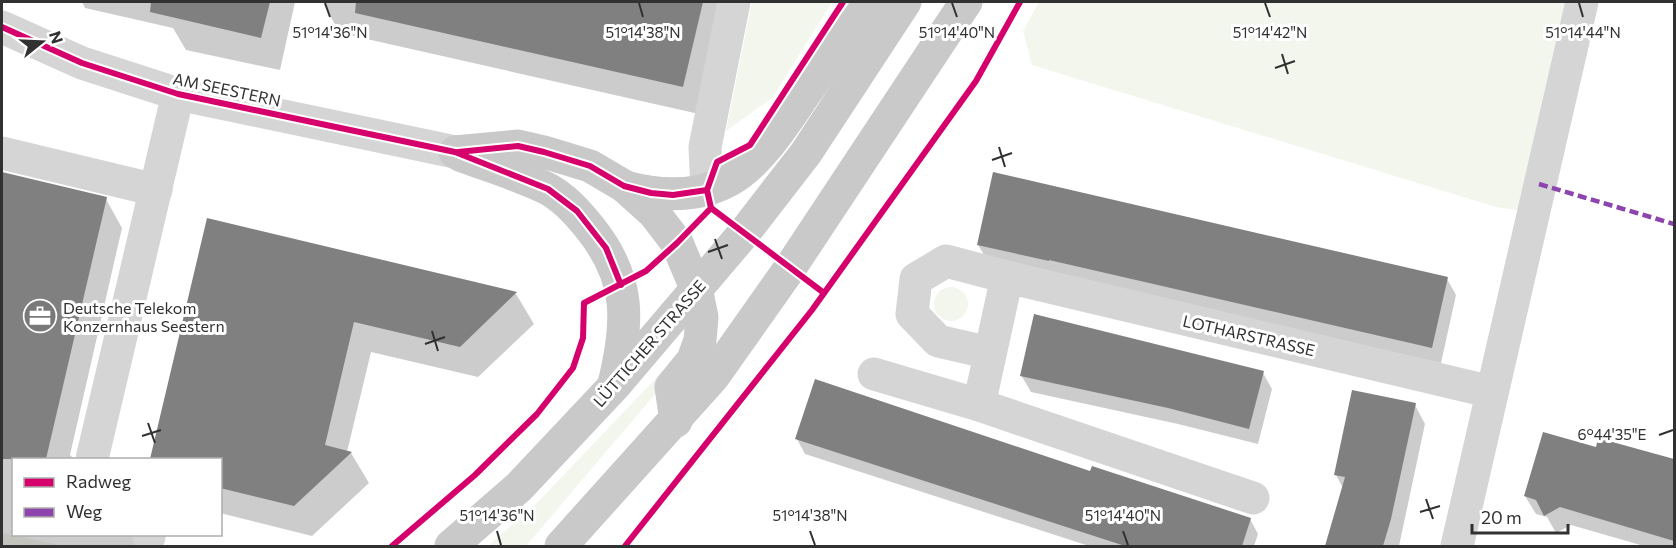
<svg xmlns="http://www.w3.org/2000/svg" width="1676" height="548" font-family="Commissioner,sans-serif">
<style>
.green{fill:#f3f6ed}
.shadow{fill:#0003}
.building{fill:#808080}
.lines{fill:none;stroke-linecap:round;stroke-linejoin:round}
.minor{stroke:#d5d5d5;stroke-width:33}
.major{stroke:#c9c9c9;stroke-width:33}
.quiet{stroke:#8e44ad;stroke-width:4.5;stroke-dasharray:9 4.5;stroke-linecap:butt}
.cycleway-casing{stroke:#fff;stroke-width:10}
.cycleway{stroke:#d6006c;stroke-width:6}
.ticks{fill:none;stroke:#313131;stroke-width:2}
.labels{text-anchor:middle;dominant-baseline:central;stroke-width:6;stroke-linejoin:round;paint-order:stroke}
.street-label{font-size:16px;fill:#313131;stroke:#fff}
.poi-label{font-size:16px;fill:#313131;stroke:#fff;text-anchor:start}
.ticks-label{font-size:15px;text-anchor:middle;fill:#313131;stroke:#fff;stroke-width:6;stroke-linejoin:round;paint-order:stroke}
</style>
<rect width="100%" height="100%" fill="#fff"/>
<g class="green">
<polygon points="752,2 832,2 772,98 726,131"/>
<polygon points="1039,2 1577,2 1531,212 1496,207 1032,65 1023,31"/>
<circle cx="951" cy="304" r="17"/>
<polygon points="662,372 668,379 526,546 488,546 534,506"/>
<polygon points="2,533 64,546 2,546"/>
</g>
<g class="shadow">
<polygon points="82,2 295,2 280,70 186,50 173,28 85,8"/>
<polygon points="325,2 724,2 699,114 340,33 324,5"/>
<polygon points="2,174 106,199 122,228 70,455 75,460 14,460 14,534 135,534 142,546 2,546"/>
<polygon points="208,220 516,294 534,324 478,377 371,352 347,452 351,453 369,483 312,536 220,513 220,460 151,460"/>
<polygon points="978,245 1447,279 1456,295 1441,363 988,261"/>
<polygon points="1263,373 1272,389 1258,444 1178,424 1031,392 1021,375"/>
<polygon points="1415,405 1425,424 1399,546 1327,546 1343,488 1336,475"/>
<polygon points="797,439 1091,473 1250,519 1258,534 1254,546 1089,546 805,454"/>
<polygon points="1599,440 1674,461 1674,546 1644,546 1571,525 1556,533 1547,517 1536,514 1525,496 1597,449"/>
</g>
<g class="building">
<polygon points="151,2 270,2 261,38 150,12"/>
<polygon points="356,2 703,2 683,87 355,13"/>
<polygon points="2,172 107,197 46,459 2,459"/>
<polygon points="993,172 1448,277 1432,348 1049,260 1049,261 977,245"/>
<polygon points="207,218 517,292 460,347 354,322 325,445 352,452 294,506 220,488 220,459 150,459"/>
<polygon points="1034,314 1264,371 1249,429 1168,408 1020,376"/>
<polygon points="815,379 1090,471 1092,466 1251,518 1242,546 1125,546 795,439"/>
<polygon points="1352,390 1416,403 1391,519 1383,546 1325,546 1345,477 1334,475"/>
<polygon points="1543,432 1596,447 1598,438 1674,459 1674,541 1560,507 1544,516 1536,500 1524,496"/>
</g>
<g class="lines">
<g class="minor">
<polyline points="2,27 82,63 178,94 455,152"/>
<polyline points="2,153 156,190"/>
<polyline points="707,190 705,147 734,2"/>
<polyline points="990,353 938,341 912,314 916,279 946,261 1007,277"/>
<polyline points="874,374 979,405"/>
<polyline points="92,459 178,94"/>
<polyline points="1253,498 979,405 1007,277 1492,392"/>
<polyline points="149,534 149,537"/>
<polyline points="1457,546 1582,2"/>
</g>
<g class="major">
<polyline points="455,152 518,146 544,152 590,166 624,186 654,213 677,243 696,288 702,317 700,340 693,360 671,387 676,421"/>
<path d="M460,155C489,166 519,175 546,188C564,197 578,213 590,228C631,279 629,322 614,384"/>
<path d="M625,187C659,196 696,198 728,181C760,164 786,121 806,92C827,62 849,32 870,2"/>
<polyline points="451,546 519,487 614,386 744,233 806,153 905,2"/>
<polyline points="561,546 713,377 790,268 966,2"/>
</g>
<polyline class="quiet" points="1539,184 1674,224"/>
<g class="cycleway-casing">
<g id="cycleway">
<polyline points="2,27 82,63 178,94 455,152 548,189 577,211 606,248 621,285"/>
<polyline points="458,152 518,146 544,152 590,166 624,186 651,193 673,195 707,190"/>
<polyline points="711,208 824,293"/>
<polyline points="392,546 475,475 537,414 573,368 583,338 584,303 646,271 677,243 711,208 707,190 717,162 750,145 843,2"/>
<polyline points="625,546 812,310 976,81 1020,2"/>
</g>
</g>
<use href="#cycleway" class="cycleway"/>
</g>
<path class="ticks" d="M325,3L330,17M639,3L643,17M952,3L957,17M1265,3L1270,17M1579,3L1583,17M1282,54L1288,74M1275,68L1295,61M999,147L1005,167M992,160L1012,153M715,239L722,259M708,252L728,245M432,331L438,351M425,344L445,337M148,423L155,443M1659,435L1673,430M142,436L161,430M1426,499L1433,519M1420,512L1440,506M497,531L501,545M810,531L815,545M1123,531L1128,545"/>
<defs>
<g id="office-disc" transform="scale(1.725)"><circle r="9.5" fill="#797979" stroke="#fff"/><path d="M-6-3h4V-5.5h4V-3h4V5H-6ZM-1-4.5V-3h2v-1.5ZM-6 0V1H6V0Z" fill="#fff"/></g>
</defs>
<g fill-rule="evenodd">
<use href="#office-disc" x="40" y="316"/>
</g>
<g class="labels">
<g class="street-label">
<text transform="translate(227 89) rotate(12)">AM SEESTERN</text>
<text transform="translate(1249 335) rotate(13)">LOTHARSTRASSE</text>
<text transform="translate(649 343) rotate(-49)">LÜTTICHER STRASSE</text>
</g>
<g class="poi-label">
<text x="63" y="307">Deutsche Telekom<tspan x="63" dy="18">Konzernhaus Seestern</tspan></text>
</g>
</g>
<g class="ticks-label">
<text x="330" y="38">51°14'36"N</text>
<text x="643" y="38">51°14'38"N</text>
<text x="957" y="38">51°14'40"N</text>
<text x="1270" y="38">51°14'42"N</text>
<text x="1583" y="38">51°14'44"N</text>
<text x="1612" y="440">6°44'35"E</text>
<text x="497" y="521">51°14'36"N</text>
<text x="810" y="521">51°14'38"N</text>
<text x="1123" y="521">51°14'40"N</text>
</g>
<rect width="1676" height="548" fill="none" stroke="#313131" stroke-width="6"/>
<rect x="12" y="458" width="210" height="78" fill="#ffffff" stroke="#adadad" stroke-width="1.5"/>
<rect x="24" y="478" width="30" height="9" fill="#d6006c" stroke="#adadad" stroke-width="1.5"/>
<text x="66" y="488" font-size="18" fill="#313131">Radweg</text>
<rect x="24" y="508" width="30" height="9" fill="#8e44ad" stroke="#adadad" stroke-width="1.5"/>
<text x="66" y="518" font-size="18" fill="#313131">Weg</text>
<g transform="translate(42 42) rotate(72)" stroke="#ffffff" stroke-width="4.5" paint-order="stroke">
<path d="M0-4.5L10 22L0 15L-10 22Z" fill="#313131"/>
<text y="-9" font-size="16" font-weight="bold" text-anchor="middle" fill="#313131">N</text>
</g>
<path d="M1472 524v9h96v-9" fill="none" stroke="#313131" stroke-width="3"/>
<text x="1481" y="524" font-size="18" fill="#313131" stroke="#ffffff" stroke-width="4.5" paint-order="stroke">20 m</text>
</svg>
